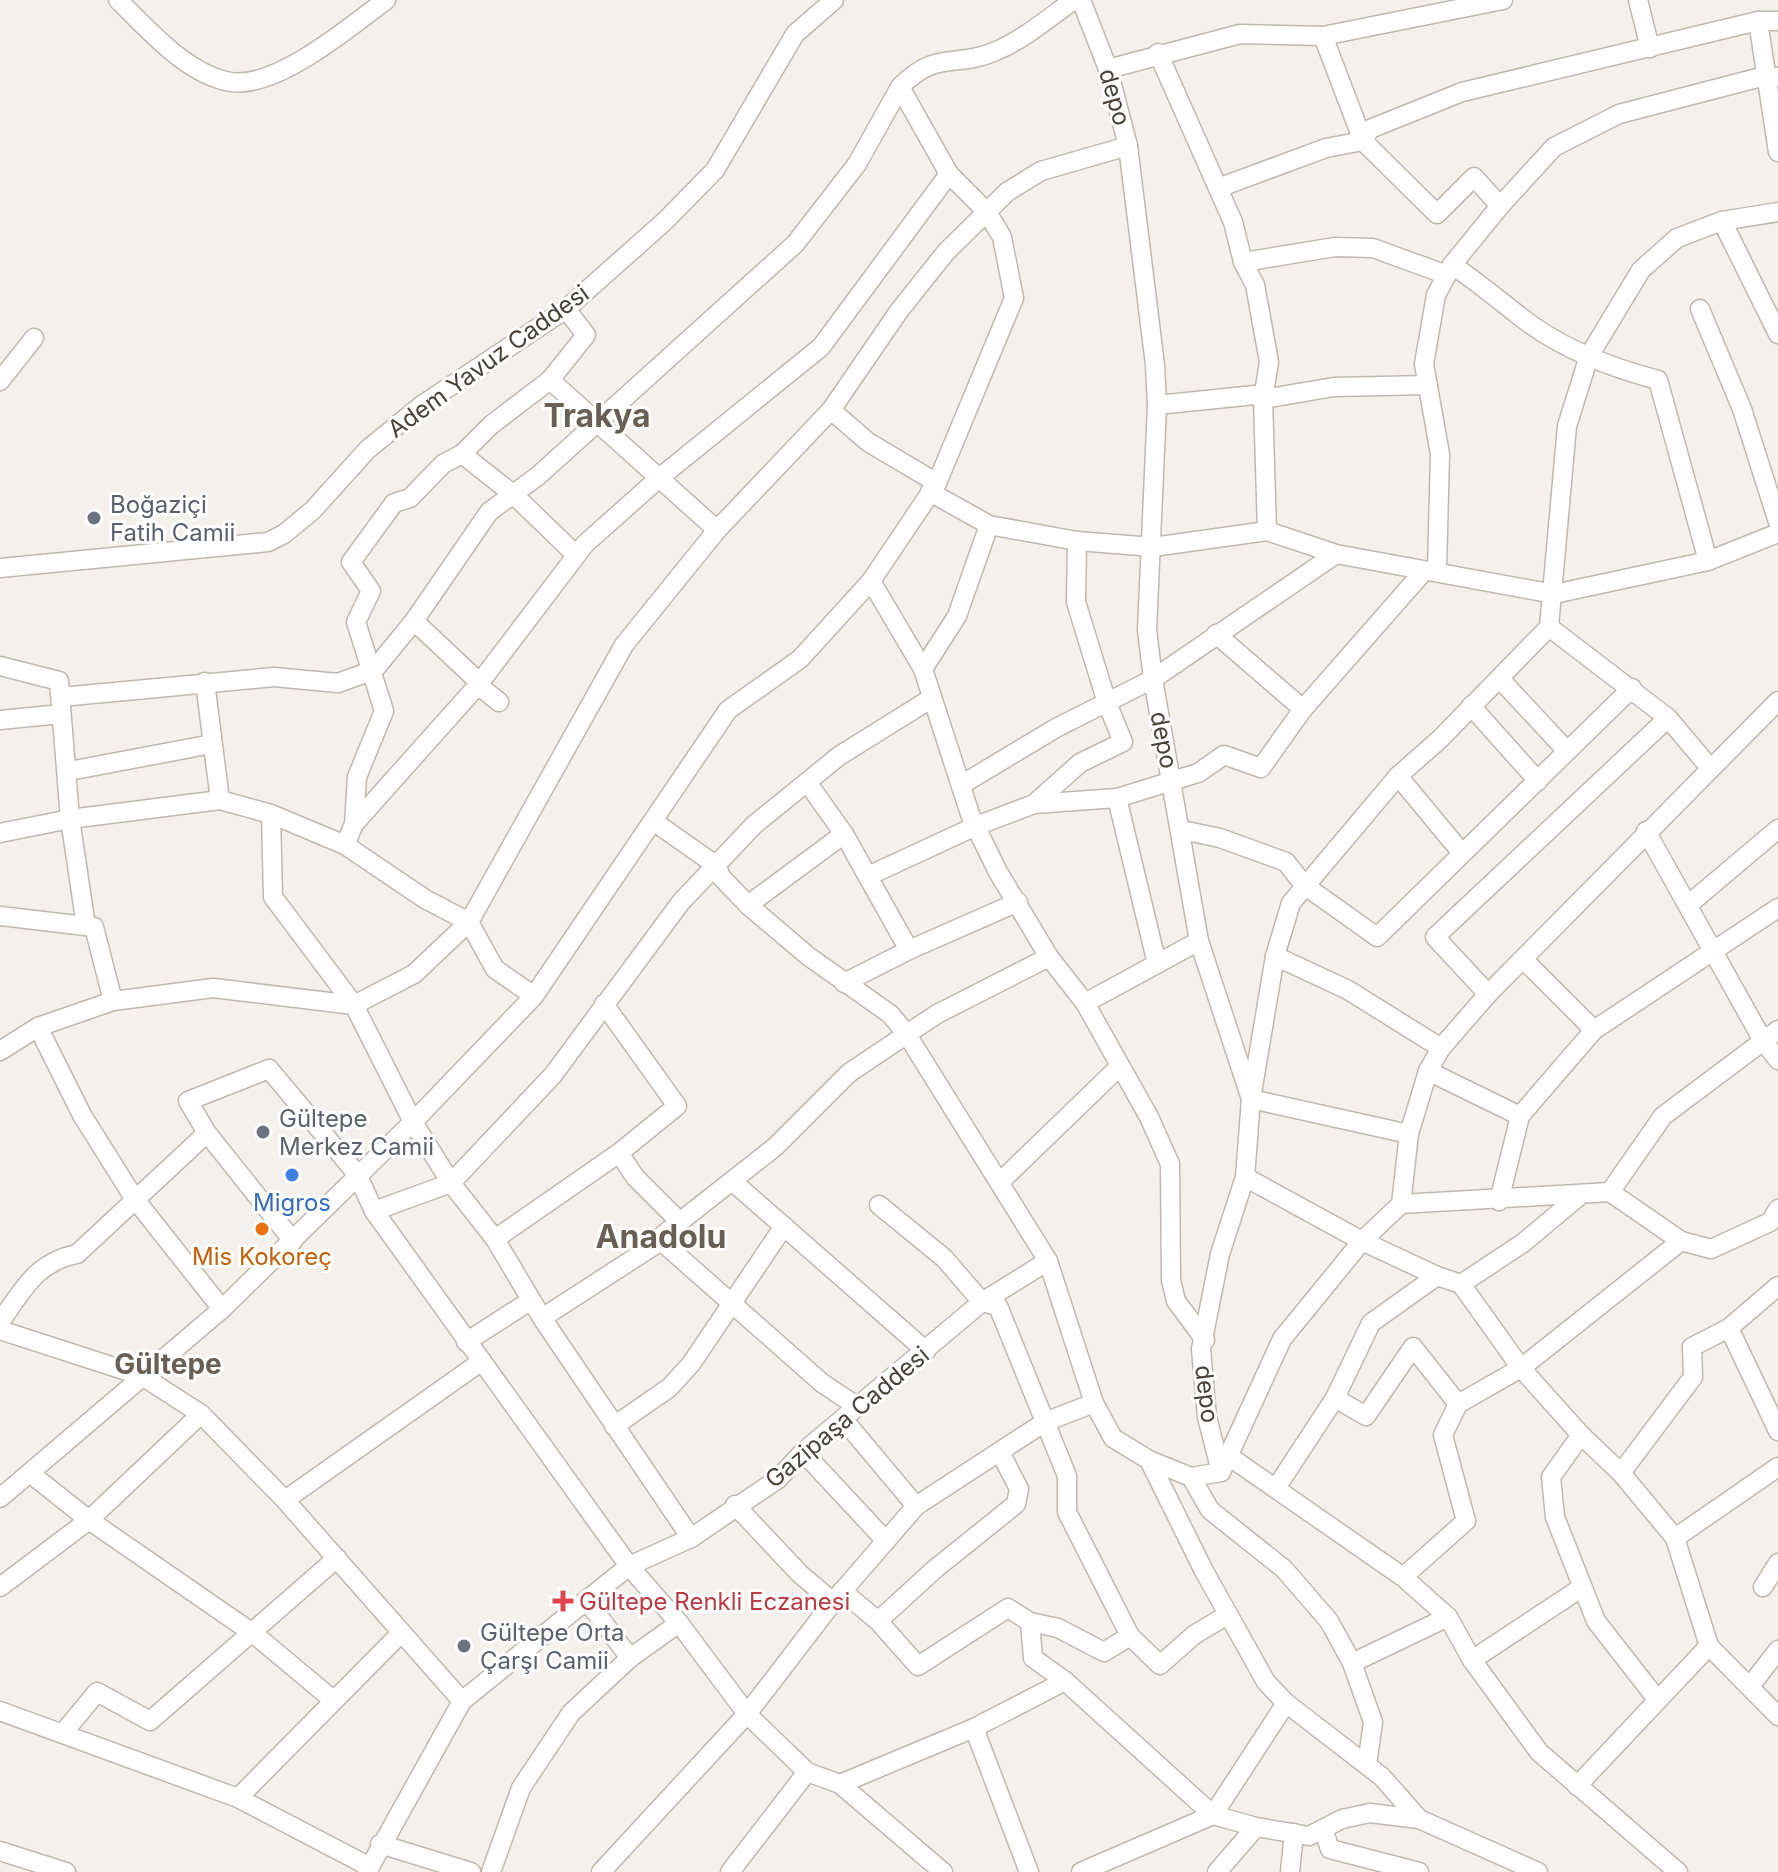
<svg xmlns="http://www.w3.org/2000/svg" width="1778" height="1872" font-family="Inter,sans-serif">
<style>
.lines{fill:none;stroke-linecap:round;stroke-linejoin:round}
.minor-casing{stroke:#bfb8af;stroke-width:21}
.minor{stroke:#fff;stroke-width:18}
.worship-dot{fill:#6b7280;stroke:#fff;stroke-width:3}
.shop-dot{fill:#3f7fe0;stroke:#fff;stroke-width:3}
.food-dot{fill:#e8710a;stroke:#fff;stroke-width:3}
.health-dot{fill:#e0444e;stroke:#fff;stroke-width:3}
.labels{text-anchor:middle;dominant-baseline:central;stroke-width:6;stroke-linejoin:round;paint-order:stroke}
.street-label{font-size:24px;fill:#48423a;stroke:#fff}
.worship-label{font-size:24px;fill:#5b616d;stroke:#fff;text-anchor:start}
.shop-label{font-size:24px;fill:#366cbe;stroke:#fff}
.food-label{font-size:24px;fill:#c56008;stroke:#fff}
.health-label{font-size:24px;fill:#be3a42;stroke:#fff;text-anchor:start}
.quarter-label{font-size:28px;font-weight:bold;fill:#695f52;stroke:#fff}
.district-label{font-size:32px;font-weight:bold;fill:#695f52;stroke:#fff}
</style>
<rect width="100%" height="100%" fill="#f4f1ec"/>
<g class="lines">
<g class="minor-casing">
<g id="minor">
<path d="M118,0C148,29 187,75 231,82C277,89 351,26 386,0"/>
<polyline points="1081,0 1108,69 1128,146 1155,365 1157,405 1147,630 1153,679 1199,941 1251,1099 1245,1177 1220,1254 1201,1349 1207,1417 1221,1472"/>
<polyline points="1638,0 1650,48"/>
<polyline points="1758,21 1778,152"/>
<polyline points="1323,36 1363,141 1437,214 1474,177 1500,206"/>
<polyline points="1158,53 1233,222 1243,262 1255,285 1269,362 1263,399 1267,531"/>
<polyline points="1108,69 1240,34 1323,36 1503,0"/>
<polyline points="1218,188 1326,148 1363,141 1370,129 1462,92 1758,21 1778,21"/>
<polyline points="1722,221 1778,334"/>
<polyline points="1243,262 1335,247 1373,248 1447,275"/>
<path d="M1452,265C1475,280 1495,297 1517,314C1557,347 1608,367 1658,380L1708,561"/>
<polyline points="1700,309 1742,409 1778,522"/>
<polyline points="550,380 717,530"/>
<polyline points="0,381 34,338"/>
<polyline points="1157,405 1255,395 1263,399 1334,387 1428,385"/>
<polyline points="831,410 868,442 937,483"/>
<polyline points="462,454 514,495 576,555"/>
<polyline points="930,492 989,525 1077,541 1153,547 1267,531 1336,554 1554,594 1708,561 1778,533"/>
<polyline points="0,568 268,542 284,534 313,510 367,450 422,405 566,309 665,221 715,170 795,34 834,0"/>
<polyline points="1437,570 1440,454 1424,364 1436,295 1452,265 1500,206 1554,147 1619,114 1765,76 1778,77"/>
<polyline points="871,581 923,669 971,817 998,872 1049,957 1085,1003 1149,1117 1170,1164 1171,1280 1176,1301 1205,1340"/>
<polyline points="414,621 479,682"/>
<polyline points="1549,627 1668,718 1710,768"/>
<polyline points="1216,634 1303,709"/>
<polyline points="0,666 59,681 70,819 86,926"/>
<polyline points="923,669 957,616 989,525"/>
<polyline points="1500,679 1567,751"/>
<polyline points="205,682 220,800"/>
<polyline points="478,685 499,702"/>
<path d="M61,697L274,677L338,683L374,670L414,621L489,512L539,475L795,244L857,164L900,87C937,49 955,69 996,51C1024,39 1050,17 1074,0"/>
<polyline points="1471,706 1538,781"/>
<polyline points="0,720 61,714"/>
<polyline points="69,771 212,744"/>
<polyline points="1398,776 1461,852"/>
<polyline points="807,782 844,834 909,950 844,983"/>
<polyline points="961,785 1056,728 1153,679 1336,554"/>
<polyline points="1117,798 1157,964"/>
<polyline points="1034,804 1117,798 1198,773 1224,755 1261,768 1303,709 1424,571"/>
<polyline points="271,814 273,897 354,1005 414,974 469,922 624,645 717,530 831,410 899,311 946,252 1007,192 1041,171 1128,146"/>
<polyline points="653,821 717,866 721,877 748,905 808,956 890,1014 906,1033 1048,1261"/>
<polyline points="354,824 357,777 384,711 356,622 371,591 351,562 394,503 410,498 443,464 462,454 491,425 550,380 586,335 566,309"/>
<polyline points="1182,830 1220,838 1286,862 1304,885 1377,937 1632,688"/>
<polyline points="1646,831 1762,1039 1778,1060"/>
<polyline points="0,833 70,819 220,800 271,814 345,845 425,899 469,922 495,969 534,996"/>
<polyline points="345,845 354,824 478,685 585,544 658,479 821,347 949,174"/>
<polyline points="868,876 976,826 1034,804 1080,763 1123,742 1107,703 1076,602 1077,541"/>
<polyline points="748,905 844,834"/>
<polyline points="1688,905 1778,829"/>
<polyline points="0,916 94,927 113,1001"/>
<polyline points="909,950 1018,902"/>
<polyline points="1275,956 1348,990 1441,1048"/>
<polyline points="1524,960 1594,1030"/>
<polyline points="1488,994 1435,937 1668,718"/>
<polyline points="1085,1003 1199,941"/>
<polyline points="38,1027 82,1115 134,1198 222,1309"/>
<polyline points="0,1051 38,1027 113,1001 213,988 354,1005 413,1122 451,1183 495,1239 542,1318 691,1538"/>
<polyline points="1428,1071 1520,1116"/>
<polyline points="207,1133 188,1101 269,1069 357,1174 374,1211 451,1183 553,1075 681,902 754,825 839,756 932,698"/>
<polyline points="1409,1134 1251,1099 1275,956 1291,903 1398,776 1440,739 1549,627 1567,426 1589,356 1641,270 1677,238 1722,221 1778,212"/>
<polyline points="619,1153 635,1177 680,1222"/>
<polyline points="1245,1177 1362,1241 1437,1276"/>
<polyline points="732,1181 926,1351"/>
<polyline points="1000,1182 1119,1067"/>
<polyline points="1610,1192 1663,1116 1778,1030"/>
<polyline points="1499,1201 1520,1116 1594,1030 1778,908"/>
<polyline points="1401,1204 1610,1192 1681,1241"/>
<polyline points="879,1205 944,1258 982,1302 998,1306 1067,1476 1067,1512 1130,1636 1160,1665 1194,1635 1227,1615"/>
<polyline points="374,1211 629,1566 679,1623 747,1714 807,1772 840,1784 943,1872"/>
<polyline points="495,1239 619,1153 677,1106 604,1004"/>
<polyline points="661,1241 822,1383 858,1407"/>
<polyline points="1461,1284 1521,1368 1581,1435 1621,1473 1675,1538 1709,1646 1778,1716"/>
<polyline points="1778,1286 1729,1328 1778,1431"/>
<polyline points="542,1318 661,1241 663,1235 775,1147 849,1073 937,1014 1049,957"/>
<path d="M0,1322C23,1290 36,1262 77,1254L207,1133L293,1241"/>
<polyline points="0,1330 142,1376 201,1414 285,1500 462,1701"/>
<polyline points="466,1342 530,1301"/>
<polyline points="1335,1398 1366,1416 1413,1347 1458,1404"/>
<polyline points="843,1419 916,1506"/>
<polyline points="614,1426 669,1388 691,1364 784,1226"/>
<polyline points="1581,1435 1551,1477 1555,1517 1596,1621 1656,1698"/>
<polyline points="803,1452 886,1541"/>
<polyline points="1230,1457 1403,1577 1448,1617 1472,1660 1539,1752 1678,1872"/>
<polyline points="1149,1460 1204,1571 1266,1682 1286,1703 1382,1777 1419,1819"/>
<polyline points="1621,1473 1693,1377 1692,1347 1729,1328"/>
<polyline points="31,1474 89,1520 254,1634 333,1700"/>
<polyline points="1191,1477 1210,1510 1284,1569 1329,1621 1352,1663 1373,1722 1367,1765"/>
<polyline points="1276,1488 1335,1398 1371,1323 1437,1276 1461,1284 1523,1243 1578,1197"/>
<polyline points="0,1498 222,1309 413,1122 534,996 728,710 800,659 871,581 937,483 1014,298 1002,237 987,212 949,174 900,87"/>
<polyline points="285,1500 482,1361"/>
<polyline points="735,1505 800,1574 833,1602"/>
<polyline points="1675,1538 1778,1467"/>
<polyline points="1403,1577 1466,1521 1443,1435 1458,1404 1521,1368 1681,1241 1711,1249 1770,1222 1778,1209"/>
<polyline points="0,1587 89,1520 201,1414"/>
<polyline points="1763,1587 1778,1563"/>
<polyline points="842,1591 878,1621 935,1569 1016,1504 1019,1489 1000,1452"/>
<polyline points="587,1601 630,1658"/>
<polyline points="878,1621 918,1666 1008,1608 1030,1622 1033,1658 1065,1681"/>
<polyline points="1030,1622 1058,1628 1104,1652 1130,1636"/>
<polyline points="1472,1660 1581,1588"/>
<polyline points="1352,1663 1448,1617"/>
<polyline points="1751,1685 1778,1650"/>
<polyline points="0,1711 238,1798 370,1867"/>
<polyline points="974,1728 1029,1872"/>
<polyline points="63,1733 97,1692 150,1721 337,1558"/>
<polyline points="840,1784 974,1728 1065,1681 1213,1815 1256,1827 1217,1872"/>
<polyline points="1577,1786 1709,1646"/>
<polyline points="238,1798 401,1633"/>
<polyline points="1256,1827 1309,1836 1342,1819 1370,1813 1419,1819 1538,1872"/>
<polyline points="1323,1829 1330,1849 1419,1872"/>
<polyline points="380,1844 471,1872"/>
<polyline points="0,1851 66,1872"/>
<polyline points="367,1872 462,1701 629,1566 691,1538 778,1479 803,1452 982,1302 1048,1261 1094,1403 1113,1438 1149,1460 1191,1477 1221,1472 1282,1339 1362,1241 1401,1204 1409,1134 1428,1071 1441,1048 1488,994 1778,701"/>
<polyline points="491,1872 521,1788 571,1713 630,1658 679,1623"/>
<polyline points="601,1872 747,1714 833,1602 916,1506 1045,1422 1094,1403"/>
<polyline points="730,1872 807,1772"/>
<polyline points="1081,1872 1213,1815 1286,1703"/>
<polyline points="1290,1872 1294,1833"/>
</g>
</g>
<use href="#minor" class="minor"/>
</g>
<g class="worship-dot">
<circle cx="94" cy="518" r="8"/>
<circle cx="263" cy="1132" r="8"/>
<circle cx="464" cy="1646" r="8"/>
</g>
<circle class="shop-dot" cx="292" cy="1175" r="8"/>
<circle class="food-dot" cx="262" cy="1229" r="8"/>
<path class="health-dot" d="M559 1589h8v8h8v8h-8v8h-8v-8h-8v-8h8z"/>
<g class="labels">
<g class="street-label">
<text transform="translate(1115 97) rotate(74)">depo</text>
<text transform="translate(488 361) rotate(-36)">Adem Yavuz Caddesi</text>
<text transform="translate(1164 740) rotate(79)">depo</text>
<text transform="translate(1207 1394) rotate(83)">depo</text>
<text transform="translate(847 1417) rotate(-40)">Gazipaşa Caddesi</text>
</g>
<g class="worship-label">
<text x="110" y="504">Boğaziçi<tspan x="110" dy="28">Fatih Camii</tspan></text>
<text x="279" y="1118">Gültepe<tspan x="279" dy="28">Merkez Camii</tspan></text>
<text x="480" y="1632">Gültepe Orta<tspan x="480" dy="28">Çarşı Camii</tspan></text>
</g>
<g class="shop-label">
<text x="292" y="1202">Migros</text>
</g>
<g class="food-label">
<text x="262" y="1256">Mis Kokoreç</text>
</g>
<g class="health-label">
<text x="579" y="1601">Gültepe Renkli Eczanesi</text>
</g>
<g class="quarter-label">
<text x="168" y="1364">Gültepe</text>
</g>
<g class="district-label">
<text x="597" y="415">Trakya</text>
<text x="661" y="1236">Anadolu</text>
</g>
</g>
</svg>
